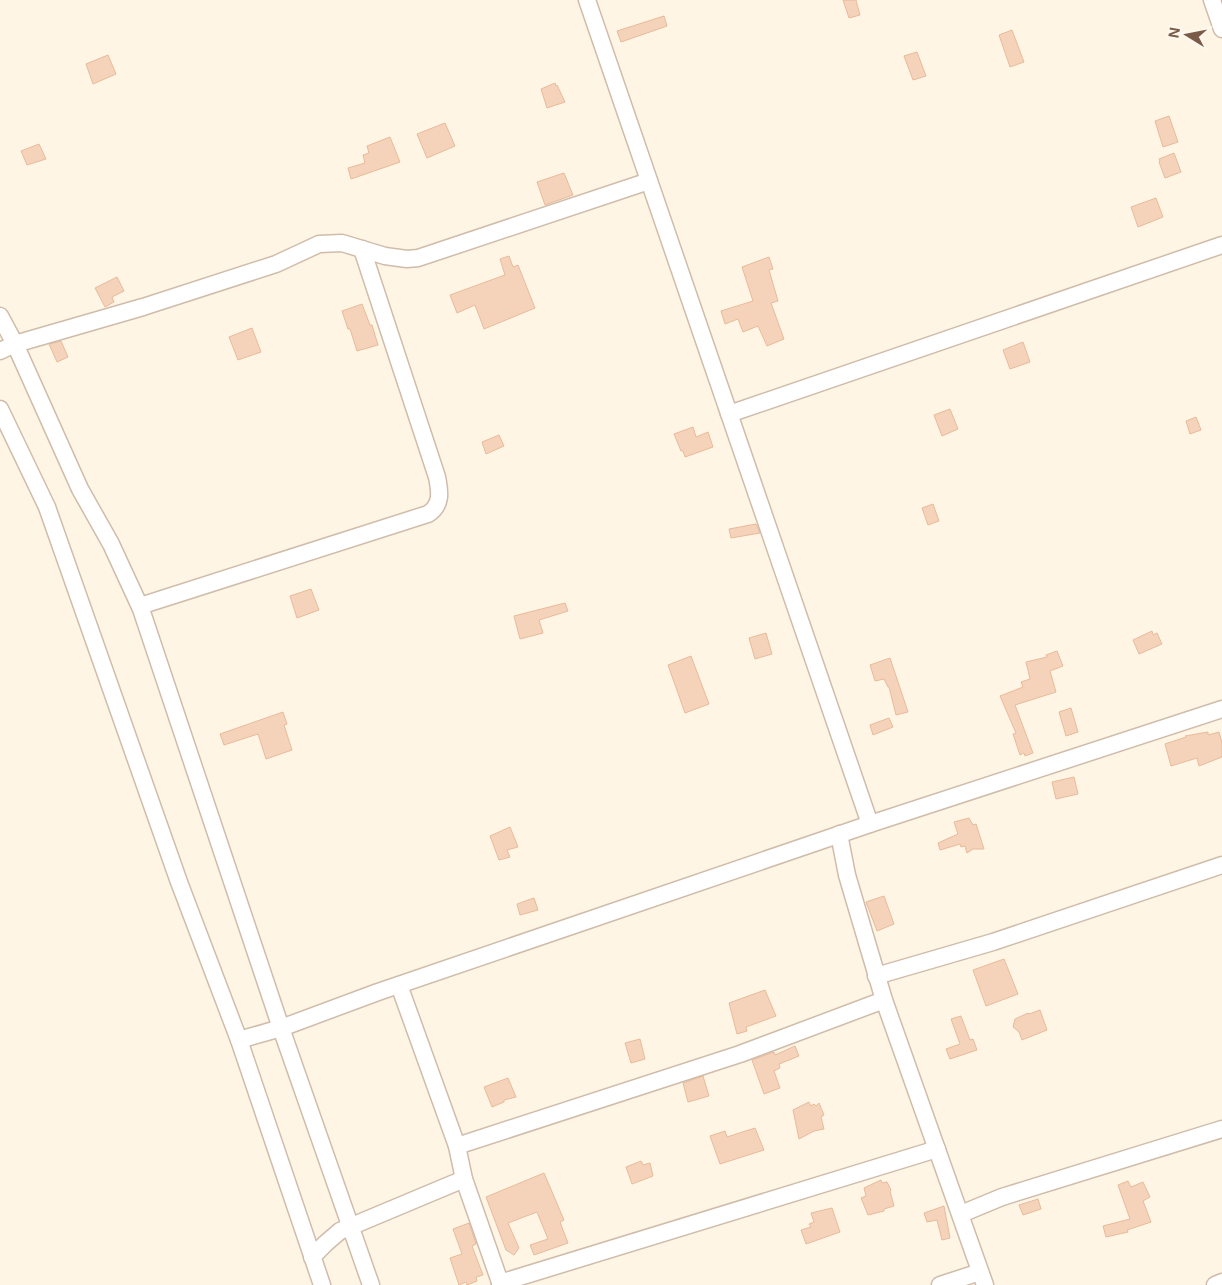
<svg xmlns="http://www.w3.org/2000/svg" width="1222" height="1285" font-family="Inter,sans-serif">
<style>
.building{fill:#f5d3ba;stroke:#e9ba9a}
.lines{fill:none;stroke-linecap:round;stroke-linejoin:round}
.minor-casing{stroke:#d0bcaa;stroke-width:19}
.minor{stroke:#fff;stroke-width:16}
</style>
<rect width="100%" height="100%" fill="#fef5e5"/>
<g class="building">
<polygon points="843,0 856,0 860,15 849,18"/>
<polygon points="664,16 667,26 621,42 617,31"/>
<polygon points="1012,30 1024,62 1010,67 999,35"/>
<polygon points="917,52 926,76 913,80 904,56"/>
<polygon points="108,55 116,74 93,84 86,64"/>
<polygon points="555,83 556,86 557,85 565,102 547,108 541,89"/>
<polygon points="1169,116 1178,142 1163,147 1155,121"/>
<polygon points="445,123 455,146 427,158 417,134"/>
<polygon points="390,137 400,162 351,179 348,168 365,163 363,155 369,153 367,146"/>
<polygon points="39,144 46,159 27,165 21,151"/>
<polygon points="1174,153 1181,172 1165,178 1159,162 1160,161 1159,159"/>
<polygon points="564,173 573,195 545,205 537,182"/>
<polygon points="1156,198 1163,217 1138,227 1131,207"/>
<polygon points="509,256 513,267 518,265 535,308 484,329 475,305 457,313 450,295 505,275 500,259"/>
<polygon points="769,257 773,269 769,270 778,301 771,303 784,339 767,346 758,326 743,332 738,319 725,324 721,311 753,301 742,267"/>
<polygon points="117,277 124,291 112,297 114,302 105,307 95,288"/>
<polygon points="362,304 370,325 372,325 378,345 357,351 350,329 348,329 342,311"/>
<polygon points="252,328 261,352 238,360 229,337"/>
<polygon points="61,341 68,357 57,362 49,344"/>
<polygon points="1023,342 1030,362 1010,369 1003,350"/>
<polygon points="950,409 958,429 942,436 934,415"/>
<polygon points="1196,417 1201,430 1190,434 1186,421"/>
<polygon points="693,427 696,437 708,432 713,447 685,457 683,451 681,451 674,434"/>
<polygon points="499,435 504,446 486,454 482,442"/>
<polygon points="933,504 939,521 928,525 922,508"/>
<polygon points="756,524 760,533 731,538 729,529"/>
<polygon points="311,589 319,610 297,618 290,596"/>
<polygon points="565,603 568,611 539,620 543,633 520,639 514,616"/>
<polygon points="1152,631 1153,635 1157,633 1162,644 1139,654 1133,640"/>
<polygon points="766,633 772,654 755,659 749,638"/>
<polygon points="1057,651 1063,666 1050,671 1056,692 1015,705 1033,753 1025,756 1024,753 1020,755 1013,734 1016,733 1000,696 1023,687 1021,682 1030,679 1026,662 1047,657 1046,655"/>
<polygon points="691,656 709,704 685,713 668,665"/>
<polygon points="890,658 908,712 896,715 889,687 888,687 884,679 875,681 870,665"/>
<polygon points="1071,708 1078,732 1066,736 1059,712"/>
<polygon points="283,712 287,724 284,725 292,750 266,759 258,734 224,745 220,734"/>
<polygon points="889,718 893,727 873,735 870,725"/>
<polygon points="1208,732 1208,735 1219,732 1222,743 1222,757 1199,766 1197,758 1171,766 1165,744 1186,737 1185,736"/>
<polygon points="1074,777 1078,794 1056,799 1052,782"/>
<polygon points="969,818 973,825 976,824 984,849 973,849 967,853 965,846 961,847 960,844 940,850 938,843 958,834 954,822"/>
<polygon points="510,827 518,847 507,850 510,857 499,860 490,836"/>
<polygon points="884,896 894,924 877,931 866,902"/>
<polygon points="534,898 538,910 520,915 517,904"/>
<polygon points="1004,959 1018,994 986,1006 973,970"/>
<polygon points="765,990 776,1016 746,1027 747,1031 737,1034 729,1003"/>
<polygon points="1040,1010 1047,1030 1022,1040 1019,1032 1013,1027 1015,1019 1028,1013 1029,1014"/>
<polygon points="961,1016 970,1040 973,1039 977,1050 950,1059 946,1049 960,1044 951,1019"/>
<polygon points="640,1039 645,1059 631,1063 625,1043"/>
<polygon points="795,1046 799,1056 779,1064 780,1068 774,1071 780,1088 764,1094 752,1060 774,1052 775,1055"/>
<polygon points="703,1076 709,1096 688,1102 683,1083"/>
<polygon points="508,1078 516,1097 504,1100 504,1102 492,1107 484,1087"/>
<polygon points="809,1102 811,1106 814,1104 816,1106 819,1103 824,1115 821,1117 824,1129 814,1131 799,1139 793,1110"/>
<polygon points="755,1128 764,1150 720,1164 710,1136 725,1131 727,1137"/>
<polygon points="641,1161 643,1165 650,1163 653,1176 632,1184 626,1167"/>
<polygon points="544,1173 564,1220 560,1222 568,1243 534,1255 530,1245 548,1239 537,1212 508,1223 519,1248 514,1255 506,1250 486,1197"/>
<polygon points="881,1180 882,1183 887,1182 891,1190 890,1191 894,1206 884,1209 884,1211 868,1215 861,1198 866,1196 864,1188"/>
<polygon points="1128,1181 1131,1187 1143,1182 1150,1197 1143,1201 1151,1222 1127,1230 1128,1232 1106,1237 1103,1226 1130,1219 1118,1185"/>
<polygon points="1038,1199 1041,1209 1023,1215 1019,1205"/>
<polygon points="944,1206 950,1238 942,1240 937,1220 927,1222 924,1213"/>
<polygon points="832,1208 840,1232 806,1244 801,1230 811,1227 809,1224 814,1222 811,1213"/>
<polygon points="469,1223 476,1244 472,1246 483,1275 476,1277 477,1281 467,1285 466,1282 459,1285 450,1258 462,1254 453,1229"/>
</g>
<g class="lines">
<g class="minor-casing">
<g id="minor">
<polyline points="587,0 870,824 1222,709"/>
<polyline points="1212,0 1222,29"/>
<polyline points="0,316 15,344 80,489 111,544 141,609 281,1028 371,1285"/>
<polyline points="0,351 15,344 143,307 276,264 319,244 342,243 385,256 407,259 418,258 649,181"/>
<polyline points="0,409 47,507 179,882 239,1040 322,1285"/>
<polyline points="729,414 1222,245"/>
<path d="M140,606L428,514C442,505 440,492 437,477L362,249"/>
<polyline points="839,834 847,875 884,1000 985,1285"/>
<polyline points="876,976 993,942 1222,865"/>
<polyline points="399,985 457,1146 464,1179 501,1285"/>
<polyline points="239,1040 281,1028 378,992 870,824"/>
<polyline points="457,1146 740,1054 884,1000"/>
<polyline points="961,1214 1002,1197 1222,1129"/>
<polyline points="312,1257 326,1243 340,1231 464,1179"/>
<polyline points="500,1283 937,1149"/>
<polyline points="940,1285 980,1272"/>
<polyline points="1215,1285 1222,1282"/>
</g>
</g>
<use href="#minor" class="minor"/>
</g>
<g transform="translate(1187 35) rotate(280)" stroke="#fff8ed" stroke-width="4" paint-order="stroke">
<path d="M0-4L9 19L0 12L-9 19Z" fill="#795b48"/>
<text y="-8" font-size="14" font-weight="bold" text-anchor="middle" fill="#795b48">N</text>
</g>
</svg>
